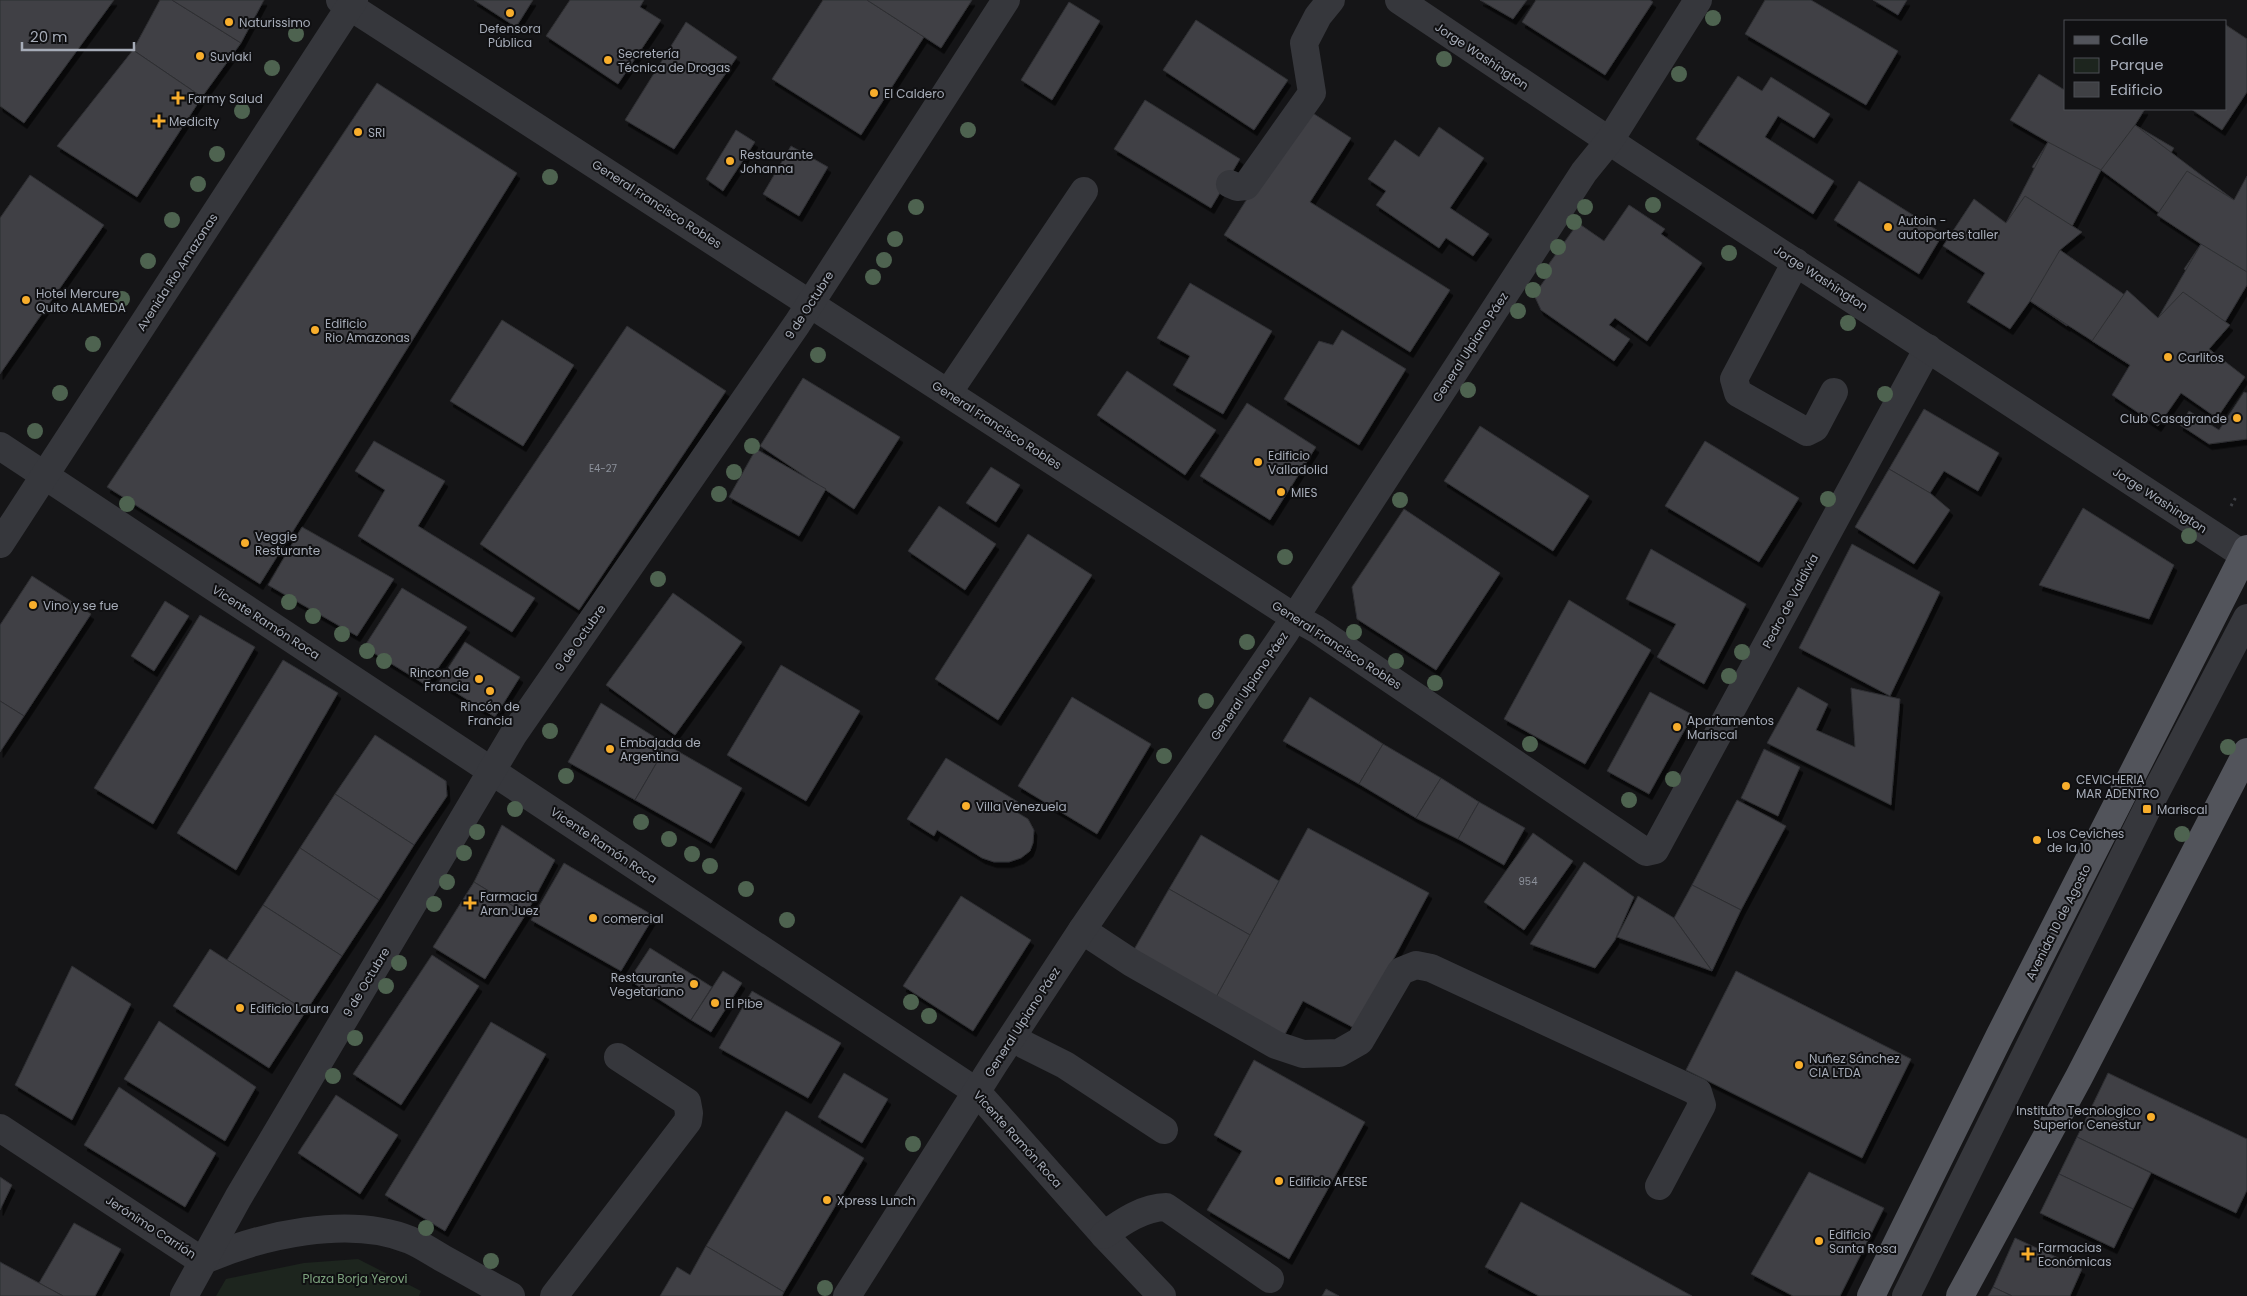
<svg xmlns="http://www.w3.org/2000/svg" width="2247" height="1296" font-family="Poppins,sans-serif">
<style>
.green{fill:#1d251e}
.building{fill:#3f4044;stroke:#2f2f33;filter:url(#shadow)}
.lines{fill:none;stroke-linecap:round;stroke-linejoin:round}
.path{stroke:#3c3e43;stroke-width:3;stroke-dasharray:2.5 4;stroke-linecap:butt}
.minor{stroke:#36373c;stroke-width:28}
.major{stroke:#52545b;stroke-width:28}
.tree{fill:#4e6350}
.poi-dot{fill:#f8ae2c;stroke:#101012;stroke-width:2}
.labels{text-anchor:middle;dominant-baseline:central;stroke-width:4;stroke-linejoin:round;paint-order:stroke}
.number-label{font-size:10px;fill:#8c919b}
.poi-label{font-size:12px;fill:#a6acb8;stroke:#101012;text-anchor:start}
.street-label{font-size:12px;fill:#a6acb8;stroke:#101012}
.park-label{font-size:12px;fill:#7da37e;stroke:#101012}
</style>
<defs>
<filter id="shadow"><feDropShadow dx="3" dy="5.5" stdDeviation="0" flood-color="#0009"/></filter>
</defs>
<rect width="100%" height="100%" fill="#151517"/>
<polygon class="green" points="358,1259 421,1291 419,1296 216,1296 226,1279 304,1263"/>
<g class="building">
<polygon points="0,0 114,0 24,123 0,106"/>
<polygon points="160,0 172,0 241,43 202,97 133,50"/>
<polygon points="172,0 264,0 241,43"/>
<polygon points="474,0 533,0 516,27"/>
<polygon points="570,0 644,0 640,7 661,20 618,84 546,36"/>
<polygon points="823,0 867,0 924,37 861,135 772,79"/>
<polygon points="867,0 972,0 941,48"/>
<polygon points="1480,0 1527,0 1513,19"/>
<polygon points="1536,0 1650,0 1653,2 1605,75 1522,22"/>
<polygon points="1765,0 1811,0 1898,51 1866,105 1745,34"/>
<polygon points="1873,0 1907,0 1898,15"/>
<polygon points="1069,2 1100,21 1052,100 1021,80"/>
<polygon points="1196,20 1288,80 1254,130 1163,70"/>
<polygon points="686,22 737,57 674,149 625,120"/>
<polygon points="2226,25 2247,39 2247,92 2222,130 2191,109 2226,109"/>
<polygon points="133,50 202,97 137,197 57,146"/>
<polygon points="2039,74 2066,91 2066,109 2145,109 2135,125 2174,148 2143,197 2101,170 2082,197 2032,167 2048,142 2010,120"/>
<polygon points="1738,76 1762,91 1771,77 1830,114 1814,138 1778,116 1765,137 1834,181 1813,214 1696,139"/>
<polygon points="377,83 517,173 260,584 107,487"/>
<polygon points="1145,100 1240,159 1211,208 1114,149"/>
<polygon points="1305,108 1351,138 1310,202 1450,290 1410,352 1224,235"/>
<polygon points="2135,125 2234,200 2201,244 2101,170"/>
<polygon points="1439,127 1484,158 1450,208 1489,234 1473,256 1446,238 1439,248 1376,205 1386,191 1368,179 1395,140 1419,157"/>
<polygon points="736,130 755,142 723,191 706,179"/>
<polygon points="2048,142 2101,170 2060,250 2006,223"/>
<polygon points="791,146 828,167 799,216 763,194"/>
<polygon points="2187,171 2234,200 2247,176 2247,282 2232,302 2184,269 2201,244 2157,215"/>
<polygon points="30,175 104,225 0,374 0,218"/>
<polygon points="1859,181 1943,234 1919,274 1834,220"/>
<polygon points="2025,196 2082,232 2060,250 2095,283 2067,326 2030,301 2010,329 1967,302 1985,273 1943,246 1974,199 2006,223"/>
<polygon points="1629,205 1665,229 1661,234 1702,263 1647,341 1615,318 1609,325 1630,339 1614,361 1541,310 1534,295 1551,271 1546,268 1578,223 1604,241"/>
<polygon points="2201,244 2247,272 2247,285 2209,349 2158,318"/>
<polygon points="2060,250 2158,318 2130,365 2030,301"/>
<polygon points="1190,283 1272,331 1223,414 1173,385 1190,356 1157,338"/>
<polygon points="2127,290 2158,318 2183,292 2230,325 2209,349 2245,377 2217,418 2181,393 2158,426 2112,395 2130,365 2092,341"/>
<polygon points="502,320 574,365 523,446 450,401"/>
<polygon points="627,326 726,391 579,610 480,544"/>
<polygon points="1342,330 1406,369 1359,445 1284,399 1319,341 1333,345"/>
<polygon points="1127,371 1216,430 1185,475 1097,415"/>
<polygon points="803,378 900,437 854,509 760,446"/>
<polygon points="2244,392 2247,393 2247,439 2209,444 2180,425 2189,411 2219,430"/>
<polygon points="1247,403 1316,447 1270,520 1200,476"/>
<polygon points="1924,409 1999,453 1978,491 1944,471 1930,493 1889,469"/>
<polygon points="1480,426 1589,496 1553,551 1444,481"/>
<polygon points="374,441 445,481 418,526 535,598 512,632 358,536 385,490 355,471"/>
<polygon points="1705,441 1799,498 1759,562 1665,506"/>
<polygon points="756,449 826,489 799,536 729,497"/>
<polygon points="991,467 1020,485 996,522 966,503"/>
<polygon points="1889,469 1930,493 1950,510 1914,564 1855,527"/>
<polygon points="939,506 996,544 965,590 908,551"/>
<polygon points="2083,508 2174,565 2149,619 2039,585"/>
<polygon points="1404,509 1500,573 1436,670 1357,619 1352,587"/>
<polygon points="302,527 394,579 357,636 268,585"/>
<polygon points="1028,534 1092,575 998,720 935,679"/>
<polygon points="1852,544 1940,592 1890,696 1799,648"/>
<polygon points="1651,549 1746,604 1704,684 1657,657 1676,624 1626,599"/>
<polygon points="32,576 91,614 24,716 0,701 0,625"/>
<polygon points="402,588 467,627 426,685 364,647"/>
<polygon points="673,593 742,642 675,735 606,685"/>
<polygon points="1569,600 1651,650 1585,764 1504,719"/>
<polygon points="165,601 189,616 154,671 131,656"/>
<polygon points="200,615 255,647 153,824 94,788"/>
<polygon points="465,642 520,677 495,717 439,682"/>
<polygon points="283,660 338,693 236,870 177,833"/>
<polygon points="781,665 860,711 806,801 727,755"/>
<polygon points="1798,687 1828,704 1816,730 1855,747 1851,688 1900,699 1891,805 1767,743"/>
<polygon points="1650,692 1693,715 1649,794 1607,771"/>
<polygon points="1072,697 1151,744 1097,834 1018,786"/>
<polygon points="1310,697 1383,744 1359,784 1283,741"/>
<polygon points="0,701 24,716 0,752"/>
<polygon points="601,703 667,745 635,800 568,762"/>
<polygon points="375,735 446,781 447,796 414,845 335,794"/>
<polygon points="1383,744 1441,778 1416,818 1359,784"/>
<polygon points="667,745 742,788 711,843 635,800"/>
<polygon points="1764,749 1800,767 1778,816 1741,798"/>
<polygon points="946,758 1018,802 1013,810 1028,819 1034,830 1033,843 1030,851 1021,858 1009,862 994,862 982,858 937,830 934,836 907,819"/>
<polygon points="1441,778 1479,802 1458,839 1416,818"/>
<polygon points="335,794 414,845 379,900 300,848"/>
<polygon points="1737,800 1786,826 1741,910 1692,885"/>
<polygon points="1479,802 1525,828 1504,865 1458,839"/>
<polygon points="502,825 555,860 526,914 474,882"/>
<polygon points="1308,828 1429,893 1356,1029 1303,1001 1284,1036 1215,999"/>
<polygon points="1533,833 1573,861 1524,930 1484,902"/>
<polygon points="1201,835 1279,881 1250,935 1169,889"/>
<polygon points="300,848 379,900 342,956 263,905"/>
<polygon points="1584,862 1634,897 1615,940 1595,968 1530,944"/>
<polygon points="564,863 654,916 621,971 531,920"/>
<polygon points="474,882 526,914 485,979 433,947"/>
<polygon points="1692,885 1741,910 1712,971 1674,918"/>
<polygon points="1169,889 1250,935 1215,999 1132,953"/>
<polygon points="961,896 1031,940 973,1031 903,986"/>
<polygon points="1638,896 1674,918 1712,971 1617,937"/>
<polygon points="263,905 342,956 306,1011 227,960"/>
<polygon points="650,948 712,987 691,1020 629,980"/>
<polygon points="210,949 306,1011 269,1068 173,1006"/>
<polygon points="432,955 479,986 401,1105 353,1074"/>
<polygon points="72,966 131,1004 72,1120 15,1085"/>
<polygon points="723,971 742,983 711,1032 691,1020"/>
<polygon points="1736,971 1911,1059 1862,1158 1686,1070"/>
<polygon points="752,991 841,1043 808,1098 719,1048"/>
<polygon points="159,1021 256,1087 225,1141 124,1079"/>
<polygon points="491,1022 546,1054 445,1231 385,1195"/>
<polygon points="1254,1060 1365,1122 1289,1259 1207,1210 1242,1151 1214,1135"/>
<polygon points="844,1073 888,1099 862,1143 818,1117"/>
<polygon points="2108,1073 2247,1139 2247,1190 2236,1213 2077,1137"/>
<polygon points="119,1087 216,1153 185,1207 84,1145"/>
<polygon points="336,1095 398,1135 360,1194 298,1153"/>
<polygon points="786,1111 864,1158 784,1292 706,1246"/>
<polygon points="2077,1137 2151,1173 2133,1209 2059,1174"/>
<polygon points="1809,1172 1884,1208 1840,1296 1793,1296 1751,1274"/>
<polygon points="2059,1174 2133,1209 2114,1248 2040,1213"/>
<polygon points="0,1177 12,1185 0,1210"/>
<polygon points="1521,1202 1692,1296 1539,1296 1485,1267"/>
<polygon points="74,1223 121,1249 95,1296 63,1296 39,1283"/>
<polygon points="2015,1238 2082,1269 2070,1296 2012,1296 1993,1287"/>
<polygon points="706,1246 784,1292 782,1296 660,1296 677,1267 690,1275"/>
<polygon points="0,1262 39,1283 63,1296 0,1296"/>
<polygon points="1993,1287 2012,1296 1988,1296"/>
<polygon points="1326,1289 1339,1296 1322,1296"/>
</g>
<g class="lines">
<polyline class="path" points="2231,506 2236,497"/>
<g class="minor">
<polyline points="340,0 1294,617 1316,629 1646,852 1655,850 1928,348"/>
<polyline points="1399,0 1629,154 2244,555"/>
<polyline points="1230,184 1237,187 1246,186 1312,93 1304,43 1318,16 1331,0"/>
<polyline points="1796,262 1734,379 1738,393 1807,432 1815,428 1834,392"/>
<polyline points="948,393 1084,191"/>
<polyline points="0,446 977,1092 1104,1235 1162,1296"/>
<polyline points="0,544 354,0"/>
<polyline points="1082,930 1132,963 1276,1045 1303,1054 1339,1053 1360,1041 1401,971 1416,965 1431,968 1698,1092 1702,1105 1659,1186"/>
<polyline points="1013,1036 1025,1045 1065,1065 1164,1130"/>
<path d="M0,1128L202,1261C261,1235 349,1215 410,1240C422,1245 433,1253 444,1259C466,1271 488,1284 511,1296"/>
<path d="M1104,1235C1122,1222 1144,1207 1166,1207L1270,1279"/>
<polyline points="184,1296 238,1198 513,735 797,324 1006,0"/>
<polyline points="554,1296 688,1121 689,1113 687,1102 618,1057"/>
<polyline points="847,1296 994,1064 1082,930 1286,631 1584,172 1610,140 1698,0"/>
<polyline points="1906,1296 2147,809 2247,618"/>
</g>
<g class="major">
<polyline points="1871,1296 2000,1035 2247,549"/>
<polyline points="1960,1296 2079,1077 2247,752"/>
</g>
</g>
<g class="tree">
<circle cx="1713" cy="18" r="8"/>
<circle cx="296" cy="34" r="8"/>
<circle cx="1444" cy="59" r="8"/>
<circle cx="272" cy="68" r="8"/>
<circle cx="1679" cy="74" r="8"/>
<circle cx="242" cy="111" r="8"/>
<circle cx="968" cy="130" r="8"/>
<circle cx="217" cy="154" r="8"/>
<circle cx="550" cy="177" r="8"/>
<circle cx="198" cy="184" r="8"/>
<circle cx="1653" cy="205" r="8"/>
<circle cx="916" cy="207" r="8"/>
<circle cx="1585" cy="207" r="8"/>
<circle cx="172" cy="220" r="8"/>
<circle cx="1574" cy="222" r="8"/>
<circle cx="895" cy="239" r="8"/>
<circle cx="1558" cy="247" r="8"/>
<circle cx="1729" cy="253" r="8"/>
<circle cx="884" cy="260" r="8"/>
<circle cx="148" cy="261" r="8"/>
<circle cx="1544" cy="271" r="8"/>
<circle cx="873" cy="277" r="8"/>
<circle cx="1533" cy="290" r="8"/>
<circle cx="122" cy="299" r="8"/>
<circle cx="1518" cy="311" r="8"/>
<circle cx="1848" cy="323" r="8"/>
<circle cx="93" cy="344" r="8"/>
<circle cx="818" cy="355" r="8"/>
<circle cx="1468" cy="390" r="8"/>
<circle cx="60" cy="393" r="8"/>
<circle cx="1885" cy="394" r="8"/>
<circle cx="35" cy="431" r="8"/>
<circle cx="752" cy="446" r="8"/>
<circle cx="734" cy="472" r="8"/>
<circle cx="719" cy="494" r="8"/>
<circle cx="1828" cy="499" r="8"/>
<circle cx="1400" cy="500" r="8"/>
<circle cx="127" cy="504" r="8"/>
<circle cx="2189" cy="536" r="8"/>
<circle cx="1285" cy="557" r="8"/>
<circle cx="658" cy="579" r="8"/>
<circle cx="289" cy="602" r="8"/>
<circle cx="313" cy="616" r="8"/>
<circle cx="1354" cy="632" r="8"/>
<circle cx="342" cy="634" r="8"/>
<circle cx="1247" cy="642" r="8"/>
<circle cx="367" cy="651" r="8"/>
<circle cx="1742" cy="652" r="8"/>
<circle cx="384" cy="661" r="8"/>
<circle cx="1396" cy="661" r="8"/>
<circle cx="1729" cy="676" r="8"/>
<circle cx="1435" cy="683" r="8"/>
<circle cx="1206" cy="701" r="8"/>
<circle cx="550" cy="731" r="8"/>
<circle cx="1530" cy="744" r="8"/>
<circle cx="2228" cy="747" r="8"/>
<circle cx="1164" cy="756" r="8"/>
<circle cx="566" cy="776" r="8"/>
<circle cx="1673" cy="779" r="8"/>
<circle cx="1629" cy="800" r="8"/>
<circle cx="515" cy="809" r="8"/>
<circle cx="641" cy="822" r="8"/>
<circle cx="477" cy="832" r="8"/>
<circle cx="2182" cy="834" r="8"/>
<circle cx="669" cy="839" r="8"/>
<circle cx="464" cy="853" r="8"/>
<circle cx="692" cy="854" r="8"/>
<circle cx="710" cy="866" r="8"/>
<circle cx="447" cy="882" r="8"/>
<circle cx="746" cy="889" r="8"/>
<circle cx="434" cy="904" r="8"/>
<circle cx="787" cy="920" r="8"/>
<circle cx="399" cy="963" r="8"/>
<circle cx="386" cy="986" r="8"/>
<circle cx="911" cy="1002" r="8"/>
<circle cx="929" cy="1016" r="8"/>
<circle cx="355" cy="1038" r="8"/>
<circle cx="333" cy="1076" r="8"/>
<circle cx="913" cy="1144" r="8"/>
<circle cx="426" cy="1228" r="8"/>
<circle cx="491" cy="1261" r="8"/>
<circle cx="825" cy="1288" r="8"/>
</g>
<g class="poi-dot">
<circle cx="510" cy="13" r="5"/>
<circle cx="229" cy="22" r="5"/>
<circle cx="200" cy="56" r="5"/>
<circle cx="608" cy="60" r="5"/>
<circle cx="874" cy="93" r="5"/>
<path d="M175.5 90.5h5v5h5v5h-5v5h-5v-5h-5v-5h5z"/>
<path d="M156.5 113.5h5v5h5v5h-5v5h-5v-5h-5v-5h5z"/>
<circle cx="358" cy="132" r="5"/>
<circle cx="730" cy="161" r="5"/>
<circle cx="1888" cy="227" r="5"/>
<circle cx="26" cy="300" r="5"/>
<circle cx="315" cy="330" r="5"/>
<circle cx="2168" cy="357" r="5"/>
<circle cx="2237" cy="418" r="5"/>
<circle cx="1258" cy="462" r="5"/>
<circle cx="1281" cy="492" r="5"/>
<circle cx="245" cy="543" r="5"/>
<circle cx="33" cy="605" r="5"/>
<circle cx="479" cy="679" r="5"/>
<circle cx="490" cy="691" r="5"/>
<circle cx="1677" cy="727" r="5"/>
<circle cx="610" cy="749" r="5"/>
<circle cx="2066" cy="786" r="5"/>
<circle cx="966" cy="806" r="5"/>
<rect x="2142" y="804" width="10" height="10" rx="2.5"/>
<circle cx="2037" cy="840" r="5"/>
<path d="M467.5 895.5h5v5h5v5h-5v5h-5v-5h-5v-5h5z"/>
<circle cx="593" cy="918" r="5"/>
<circle cx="694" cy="984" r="5"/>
<circle cx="715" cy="1003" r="5"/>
<circle cx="240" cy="1008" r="5"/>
<circle cx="1799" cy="1065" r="5"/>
<circle cx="2151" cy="1117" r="5"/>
<circle cx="1279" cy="1181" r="5"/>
<circle cx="827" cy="1200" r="5"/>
<circle cx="1819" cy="1241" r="5"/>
<path d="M2025.5 1246.5h5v5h5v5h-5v5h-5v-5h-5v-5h5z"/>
</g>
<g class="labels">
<g class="number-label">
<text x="603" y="468">E4-27</text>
<text x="1528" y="881">954</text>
</g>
<g class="poi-label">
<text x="239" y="22">Naturissimo</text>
<text x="510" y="28" text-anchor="middle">Defensora<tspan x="510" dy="14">Pública</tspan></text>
<text x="618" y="53">Secretería<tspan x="618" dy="14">Técnica de Drogas</tspan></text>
<text x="210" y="56">Suvlaki</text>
<text x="884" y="93">El Caldero</text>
<text x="188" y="98">Farmy Salud</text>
<text x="169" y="121">Medicity</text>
<text x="368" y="132">SRI</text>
<text x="740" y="154">Restaurante<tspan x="740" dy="14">Johanna</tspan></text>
<text x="1898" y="220">Autoin -<tspan x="1898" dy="14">autopartes taller</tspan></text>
<text x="36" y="293">Hotel Mercure<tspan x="36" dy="14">Quito ALAMEDA</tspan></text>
<text x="325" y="323">Edificio<tspan x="325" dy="14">Rio Amazonas</tspan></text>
<text x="2178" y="357">Carlitos</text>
<text x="2227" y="418" text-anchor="end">Club Casagrande</text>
<text x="1268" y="455">Edificio<tspan x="1268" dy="14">Valladolid</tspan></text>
<text x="1291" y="492">MIES</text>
<text x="255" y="536">Veggie<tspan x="255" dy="14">Resturante</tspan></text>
<text x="43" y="605">Vino y se fue</text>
<text x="469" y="672" text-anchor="end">Rincon de<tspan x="469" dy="14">Francia</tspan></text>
<text x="490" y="706" text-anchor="middle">Rincón de<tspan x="490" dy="14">Francia</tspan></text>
<text x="1687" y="720">Apartamentos<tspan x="1687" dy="14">Mariscal</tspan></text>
<text x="620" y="742">Embajada de<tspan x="620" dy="14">Argentina</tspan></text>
<text x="2076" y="779">CEVICHERIA<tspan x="2076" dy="14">MAR ADENTRO</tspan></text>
<text x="976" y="806">Villa Venezuela</text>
<text x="2157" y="809">Mariscal</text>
<text x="2047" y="833">Los Ceviches<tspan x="2047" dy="14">de la 10</tspan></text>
<text x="480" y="896">Farmacia<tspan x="480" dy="14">Aran Juez</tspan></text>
<text x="603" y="918">comercial</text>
<text x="684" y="977" text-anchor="end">Restaurante<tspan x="684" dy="14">Vegetariano</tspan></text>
<text x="725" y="1003">El Pibe</text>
<text x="250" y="1008">Edificio Laura</text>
<text x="1809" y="1058">Nuñez Sánchez<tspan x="1809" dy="14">CIA LTDA</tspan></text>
<text x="2141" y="1110" text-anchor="end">Instituto Tecnologico<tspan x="2141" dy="14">Superior Cenestur</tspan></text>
<text x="1289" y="1181">Edificio AFESE</text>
<text x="837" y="1200">Xpress Lunch</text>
<text x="1829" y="1234">Edificio<tspan x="1829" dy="14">Santa Rosa</tspan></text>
<text x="2038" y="1247">Farmacias<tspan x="2038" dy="14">Económicas</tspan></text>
</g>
<g class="street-label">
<text transform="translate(1482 56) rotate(34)">Jorge Washington</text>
<text transform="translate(657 204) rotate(33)">General Francisco Robles</text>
<text transform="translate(177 272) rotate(-57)">Avenida Río Amazonas</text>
<text transform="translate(1821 278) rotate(33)">Jorge Washington</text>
<text transform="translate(809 305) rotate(-57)">9 de Octubre</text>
<text transform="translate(1470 347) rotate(-57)">General Ulpiano Páez</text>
<text transform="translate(997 425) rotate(33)">General Francisco Robles</text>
<text transform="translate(2160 500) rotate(33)">Jorge Washington</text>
<text transform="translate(1790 601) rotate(-62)">Pedro de Valdivia</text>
<text transform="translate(266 622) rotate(33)">Vicente Ramón Roca</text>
<text transform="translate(580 638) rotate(-55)">9 de Octubre</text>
<text transform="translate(1337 645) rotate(33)">General Francisco Robles</text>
<text transform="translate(1249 686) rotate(-56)">General Ulpiano Páez</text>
<text transform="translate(604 845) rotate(34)">Vicente Ramón Roca</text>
<text transform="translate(2058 922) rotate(-63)">Avenida 10 de Agosto</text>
<text transform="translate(366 982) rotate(-59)">9 de Octubre</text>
<text transform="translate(1022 1022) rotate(-57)">General Ulpiano Páez</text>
<text transform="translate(1018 1139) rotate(48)">Vicente Ramón Roca</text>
<text transform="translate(151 1227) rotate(33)">Jerónimo Carrión</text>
</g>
<g class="park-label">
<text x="355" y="1278">Plaza Borja Yerovi</text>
</g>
</g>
<rect x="2064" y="20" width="162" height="90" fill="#101012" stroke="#4c4e54"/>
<rect x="2074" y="36" width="25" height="8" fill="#52545b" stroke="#4c4e54"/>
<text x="2110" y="45" font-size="15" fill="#a6acb8">Calle</text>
<rect x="2074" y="58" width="25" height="15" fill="#1d251e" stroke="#4c4e54"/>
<text x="2110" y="70" font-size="15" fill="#a6acb8">Parque</text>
<rect x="2074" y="82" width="25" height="15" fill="#3f4044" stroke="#4c4e54"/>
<text x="2110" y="95" font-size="15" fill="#a6acb8">Edificio</text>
<path d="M22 42v8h112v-8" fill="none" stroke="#a6acb8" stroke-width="2.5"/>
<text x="30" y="42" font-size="15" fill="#a6acb8" stroke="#101012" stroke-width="4" paint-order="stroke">20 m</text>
</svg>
